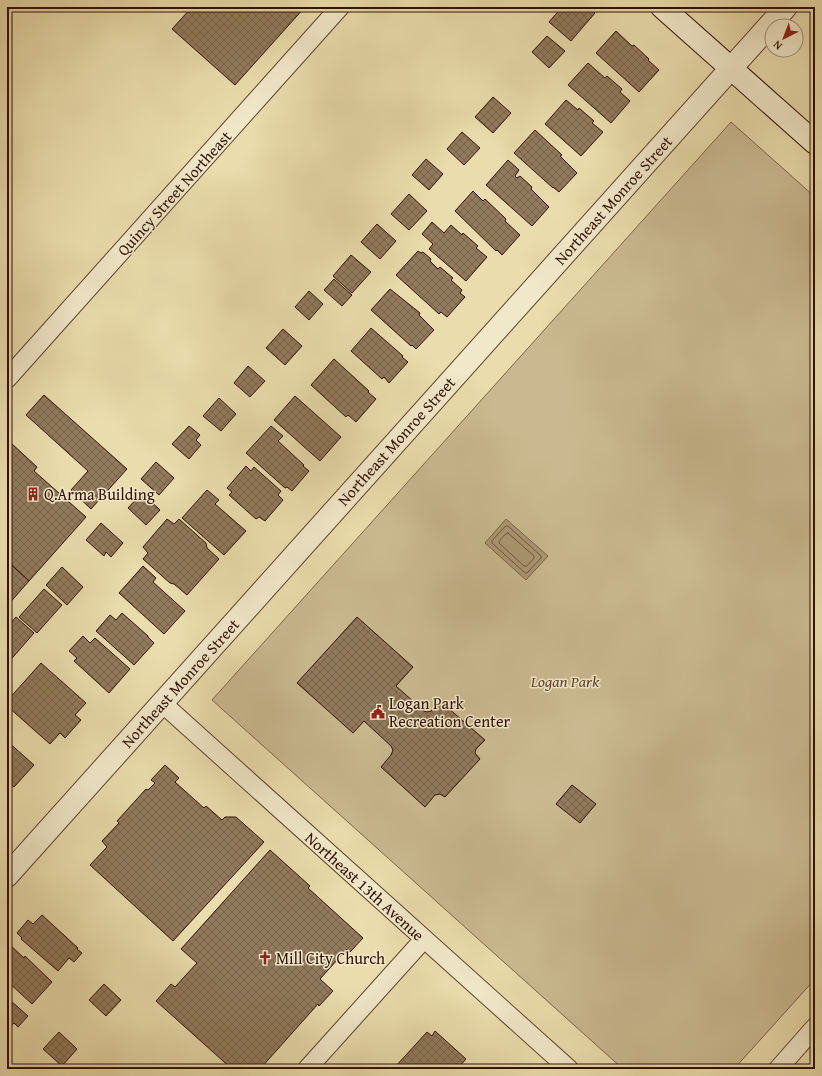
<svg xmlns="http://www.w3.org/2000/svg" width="822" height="1076" font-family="'Gentium Book Plus',serif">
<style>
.green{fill:#cab990;stroke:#7d654a}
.water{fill:#ab9773;stroke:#7a6147}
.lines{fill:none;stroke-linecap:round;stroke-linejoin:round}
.shore{stroke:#6e543c;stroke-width:1}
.building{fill:url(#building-cross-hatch);stroke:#301105}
.minor-casing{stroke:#5e442f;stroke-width:20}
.tertiary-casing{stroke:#5e442f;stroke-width:24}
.secondary-casing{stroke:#301105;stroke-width:24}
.minor{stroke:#f1e8c9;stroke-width:18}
.tertiary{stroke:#f1e8c9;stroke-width:22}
.secondary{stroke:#f1e8c9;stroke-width:22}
.labels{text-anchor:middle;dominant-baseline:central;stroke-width:3;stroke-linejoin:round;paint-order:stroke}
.street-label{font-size:16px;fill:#301105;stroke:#f1e8c9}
.poi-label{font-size:16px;fill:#301105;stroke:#f1e8c9;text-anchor:start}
.park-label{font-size:16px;font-style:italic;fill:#5e432f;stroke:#f1e8c9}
</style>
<defs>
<pattern id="building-cross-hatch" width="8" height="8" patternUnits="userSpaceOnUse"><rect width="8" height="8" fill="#917b5c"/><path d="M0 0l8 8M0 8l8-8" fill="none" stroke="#77634a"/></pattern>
</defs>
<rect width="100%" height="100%" fill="#eadcac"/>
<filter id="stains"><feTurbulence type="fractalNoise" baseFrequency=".005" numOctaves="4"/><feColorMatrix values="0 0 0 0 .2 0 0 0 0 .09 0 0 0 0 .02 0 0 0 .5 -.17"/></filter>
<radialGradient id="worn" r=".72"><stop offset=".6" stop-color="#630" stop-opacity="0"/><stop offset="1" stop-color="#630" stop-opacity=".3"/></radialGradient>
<polygon class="green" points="731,122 815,197 815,979 734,1069 623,1069 212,700"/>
<polygon class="water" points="506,519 548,556 526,580 485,543"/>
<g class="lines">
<g class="shore">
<polygon points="506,526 508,526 541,556 541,558 527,573 525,573 492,543 492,541"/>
<path d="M508,533L534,556V558L527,566H524L499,543C499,540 505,534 508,533Z"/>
</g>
</g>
<g class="building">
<polygon points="192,7 305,7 235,85 172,29"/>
<polygon points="562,7 590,7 595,13 571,41 549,22"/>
<polygon points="616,31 632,46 634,45 649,59 648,60 659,70 639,92 596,53"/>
<polygon points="547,36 565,51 549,68 532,52"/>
<polygon points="588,63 605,78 607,76 622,89 620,92 630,101 611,123 568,85"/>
<polygon points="493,97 511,113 493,133 475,117"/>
<polygon points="566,100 578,110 579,108 594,121 592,123 603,132 581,156 545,124"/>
<polygon points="535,130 562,155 560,156 577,173 559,192 553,187 553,188 514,153"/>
<polygon points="462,132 480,148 464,165 447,149"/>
<polygon points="426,159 443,174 429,190 412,175"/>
<polygon points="508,160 519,170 515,176 517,178 520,176 532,187 531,189 549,207 532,226 486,185"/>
<polygon points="473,191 483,201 485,199 506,219 505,221 520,235 502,255 497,250 496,251 455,211"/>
<polygon points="409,194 427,211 409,230 391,214"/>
<polygon points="432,222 444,233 451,225 462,235 463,233 478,246 476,248 487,257 466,281 429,249 433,244 422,234"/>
<polygon points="377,224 396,241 380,259 361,242"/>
<polygon points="418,251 421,253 423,252 431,259 430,261 438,269 440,267 453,278 451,280 462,290 460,293 465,297 447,317 441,312 439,314 396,275"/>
<polygon points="351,255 371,272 352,293 333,276"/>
<polygon points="334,279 352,295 342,306 324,290"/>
<polygon points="390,289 420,313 419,315 434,330 416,349 412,345 411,346 371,310"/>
<polygon points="309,291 323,304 309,320 295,307"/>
<polygon points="371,328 403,356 402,357 408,362 389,383 384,377 382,379 351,351"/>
<polygon points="283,329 302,346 285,365 266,348"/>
<polygon points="334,359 369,391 368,392 376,399 356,422 348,415 346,417 311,385"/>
<polygon points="248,366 265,381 250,397 234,383"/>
<polygon points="44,395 127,469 91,509 71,490 88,471 26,415"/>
<polygon points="295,396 341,437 320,461 274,420"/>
<polygon points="219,398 236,414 221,431 203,416"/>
<polygon points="189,426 200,435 196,440 201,445 189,459 172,444"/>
<polygon points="271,426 283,436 278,441 304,465 303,466 309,471 292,491 287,487 285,488 246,453"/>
<polygon points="11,443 37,467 34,471 86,517 29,581 7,561 7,447"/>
<polygon points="156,462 174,478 159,495 141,479"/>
<polygon points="246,466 251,471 254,467 281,491 278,495 283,500 265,521 259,517 256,519 229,495 232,492 227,488"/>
<polygon points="207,490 219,500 215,504 246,531 224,555 182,518"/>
<polygon points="142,493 160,510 146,525 128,508"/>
<polygon points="167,519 174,524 179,519 206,543 207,548 219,559 187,595 174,584 170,583 143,559 148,553 143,547"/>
<polygon points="101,523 123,543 111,557 106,552 104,556 86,540"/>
<polygon points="7,561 29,581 7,606"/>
<polygon points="143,566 156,578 153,582 185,611 164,634 119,593"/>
<polygon points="62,567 83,587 67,605 46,585"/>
<polygon points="44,589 62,605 37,633 19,617"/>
<polygon points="122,613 148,636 148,637 154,643 134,665 96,631 110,615 116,620"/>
<polygon points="16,617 34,633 7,664 7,627"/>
<polygon points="357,617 413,667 396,686 424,711 427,712 431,711 440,701 485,740 476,749 475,753 480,759 445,797 440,794 435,795 425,807 381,767 391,755 393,750 391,746 364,721 353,733 297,683"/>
<polygon points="83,636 90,643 95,638 130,669 109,693 74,661 77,658 69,651"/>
<polygon points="41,663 86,703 75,715 81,720 65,738 60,733 50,744 7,706 7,701"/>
<polygon points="7,741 34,765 14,787 7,781"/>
<polygon points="165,765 179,778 175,782 204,808 206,806 222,820 225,817 236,817 264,842 173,941 90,865 107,847 102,841 119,823 117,821 146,789 148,790 155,783 151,780"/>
<polygon points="572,785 596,804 580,823 556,804"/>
<polygon points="270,850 310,886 308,888 363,938 350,952 347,949 320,979 333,991 319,1006 318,1004 260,1069 232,1069 156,1001 171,984 175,987 197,963 181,949"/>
<polygon points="42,915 78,948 77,949 82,953 74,962 69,958 58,971 21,939 22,938 17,933 28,920 33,924"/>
<polygon points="8,943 24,958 25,956 52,982 32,1004 7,981"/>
<polygon points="104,984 121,1000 106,1016 89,1000"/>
<polygon points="7,995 12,1000 11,1001 28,1016 18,1027 14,1023 7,1030"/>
<polygon points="435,1031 466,1059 457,1069 397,1069 395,1067 427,1032 432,1036"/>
<polygon points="59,1032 77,1049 62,1066 43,1049"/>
</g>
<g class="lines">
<g class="minor-casing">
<g id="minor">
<polyline points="7,379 340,7"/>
<polyline points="162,703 569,1069"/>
<polyline points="307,1069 424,939"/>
<polyline points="778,1069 815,1027"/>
</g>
</g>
<g class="tertiary-casing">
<polyline id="tertiary" points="7,876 786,7"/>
</g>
<g class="secondary-casing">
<polyline id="secondary" points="662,7 815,143"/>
</g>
<use href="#minor" class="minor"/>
<use href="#tertiary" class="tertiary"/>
<use href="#secondary" class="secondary"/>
</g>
<defs>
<g id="building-bare" transform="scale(1.08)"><path d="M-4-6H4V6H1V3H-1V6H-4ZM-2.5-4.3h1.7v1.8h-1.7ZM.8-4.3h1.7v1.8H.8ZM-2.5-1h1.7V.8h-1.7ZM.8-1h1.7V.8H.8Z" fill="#8f2418" stroke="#f1e8c9" stroke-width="2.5" paint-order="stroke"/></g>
<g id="civic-bare" transform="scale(1.08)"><path d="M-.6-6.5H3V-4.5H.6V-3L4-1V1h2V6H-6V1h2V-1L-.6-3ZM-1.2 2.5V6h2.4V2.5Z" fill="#8f2418" stroke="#f1e8c9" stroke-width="2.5" paint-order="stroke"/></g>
<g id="church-bare" transform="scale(1.08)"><path d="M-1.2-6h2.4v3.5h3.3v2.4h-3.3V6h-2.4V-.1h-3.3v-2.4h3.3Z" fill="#8f2418" stroke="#f1e8c9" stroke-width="2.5" paint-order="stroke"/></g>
</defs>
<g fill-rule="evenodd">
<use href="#building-bare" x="33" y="494"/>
<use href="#civic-bare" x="378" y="712"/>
<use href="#church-bare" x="265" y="958"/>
</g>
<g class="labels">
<g class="street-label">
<text transform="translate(174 193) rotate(-48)">Quincy Street Northeast</text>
<text transform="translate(613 200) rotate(-48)">Northeast Monroe Street</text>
<text transform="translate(396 441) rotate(-48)">Northeast Monroe Street</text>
<text transform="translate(180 683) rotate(-48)">Northeast Monroe Street</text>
<text transform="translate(365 886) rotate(42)">Northeast 13th Avenue</text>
</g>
<g class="poi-label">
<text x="44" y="494">Q.Arma Building</text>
<text x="389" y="703">Logan Park<tspan x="389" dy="18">Recreation Center</tspan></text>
<text x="276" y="958">Mill City Church</text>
</g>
<g class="park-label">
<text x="565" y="681">Logan Park</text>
</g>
</g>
<rect width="822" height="1076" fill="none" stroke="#eadcac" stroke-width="24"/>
<rect x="8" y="8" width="806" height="1060" fill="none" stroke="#301105" stroke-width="2"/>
<rect x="12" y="12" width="798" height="1052" fill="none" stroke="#301105"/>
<g transform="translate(784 38) rotate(222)"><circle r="19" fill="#f1e8c9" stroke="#a4927b"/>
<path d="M0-3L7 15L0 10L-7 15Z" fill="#8f2418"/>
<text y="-6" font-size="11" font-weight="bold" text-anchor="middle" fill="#301105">N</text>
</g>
<rect width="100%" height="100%" filter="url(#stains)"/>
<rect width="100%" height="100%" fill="url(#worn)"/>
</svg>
